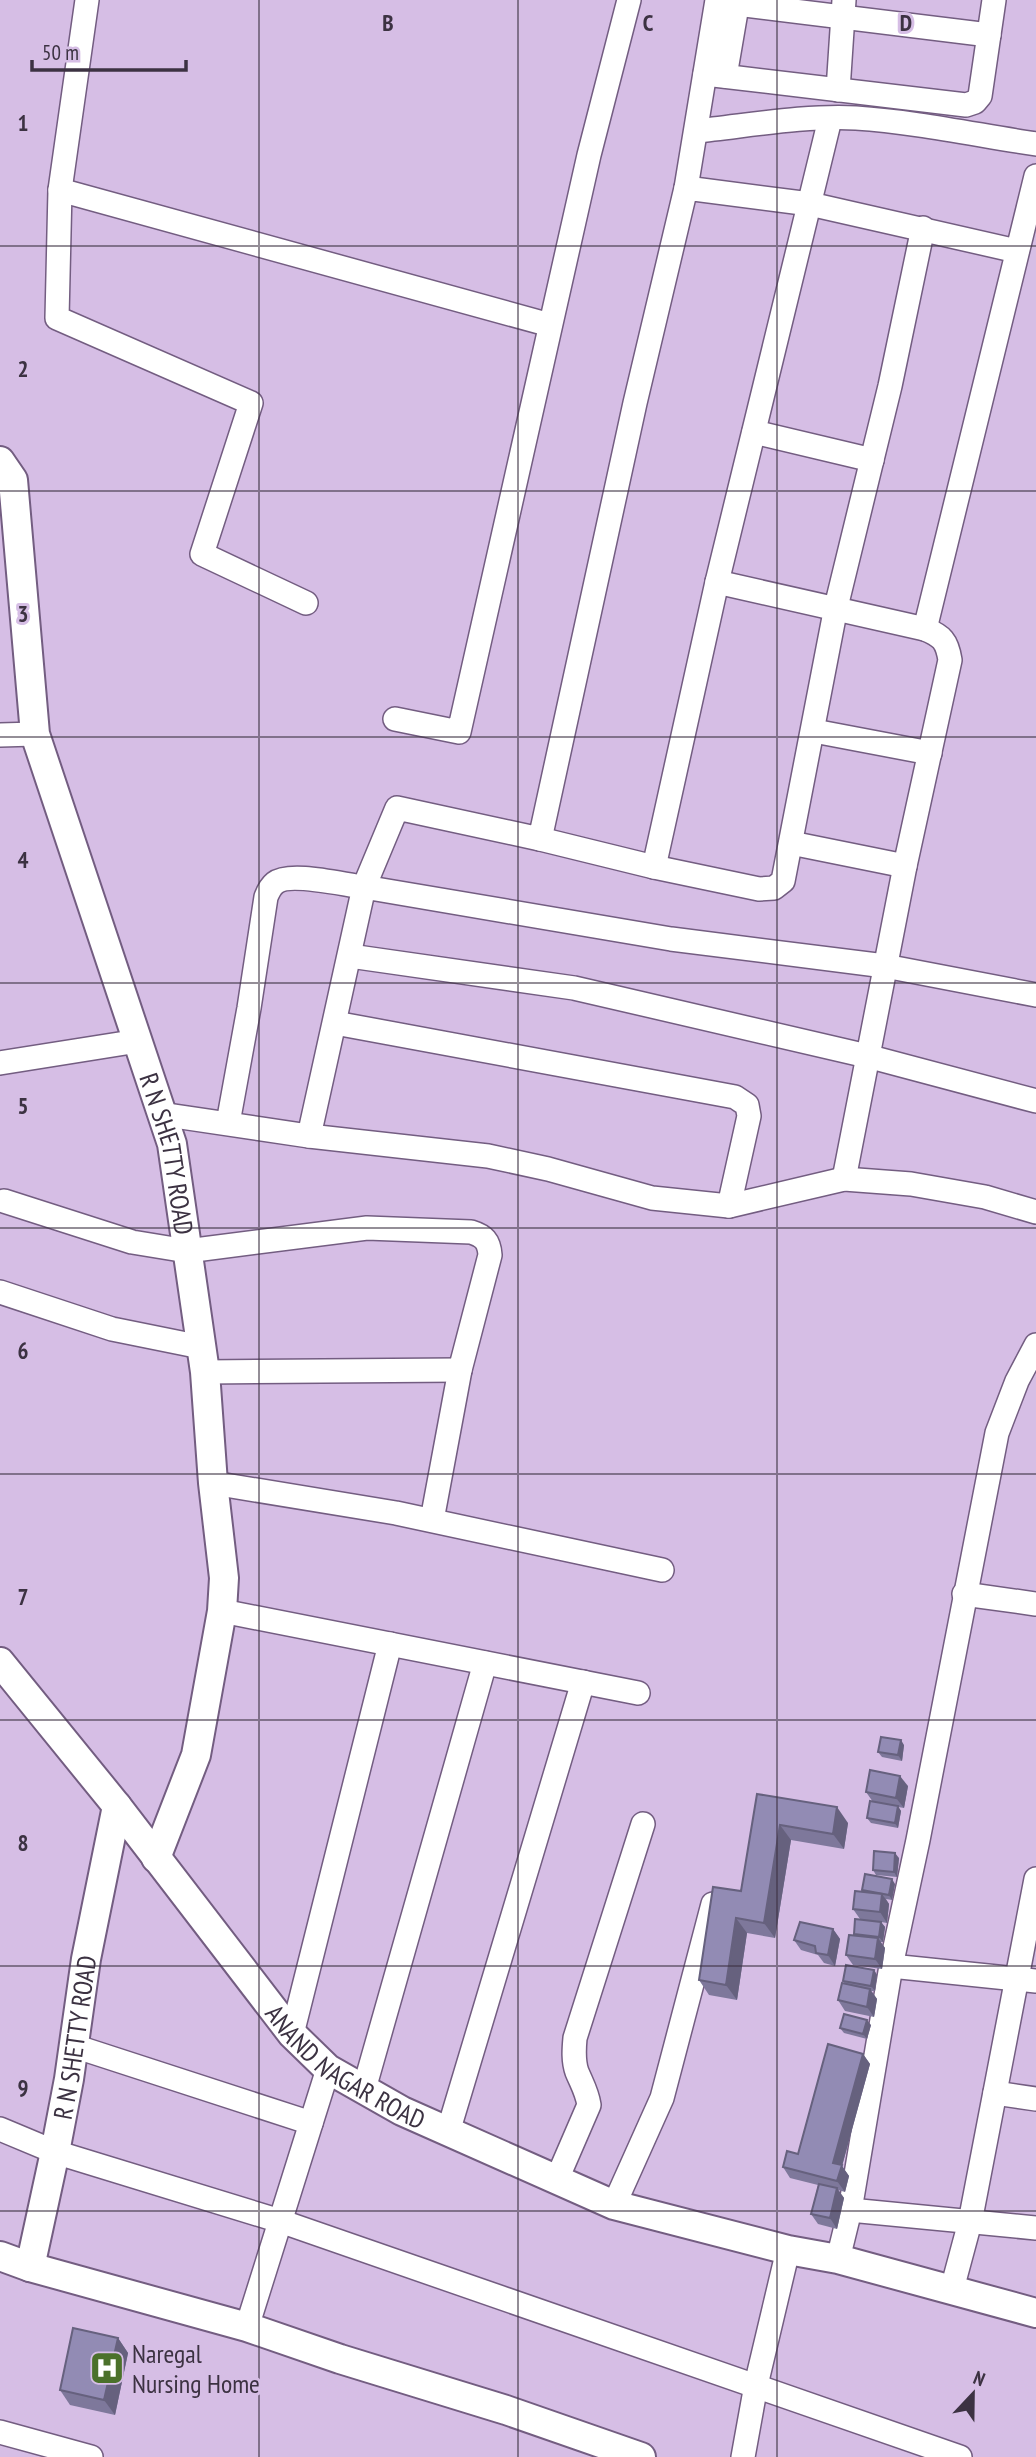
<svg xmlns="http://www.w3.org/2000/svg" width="1036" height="2457" font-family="'PT Sans Narrow',sans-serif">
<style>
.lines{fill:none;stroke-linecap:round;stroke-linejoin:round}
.minor-casing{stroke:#735d81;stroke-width:26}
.tertiary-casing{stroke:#735d81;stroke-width:32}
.minor{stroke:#fff;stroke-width:23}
.tertiary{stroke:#fff;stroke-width:28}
.wall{fill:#7e789b}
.shaded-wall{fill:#66617e}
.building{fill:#928bb4;stroke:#66617e;stroke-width:2}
.grid{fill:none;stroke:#3c3242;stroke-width:2;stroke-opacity:0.55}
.labels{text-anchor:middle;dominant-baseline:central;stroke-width:6;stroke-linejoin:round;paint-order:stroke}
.street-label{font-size:26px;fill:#3c3242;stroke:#d6bee5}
.poi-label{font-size:26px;fill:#3c3242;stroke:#d6bee5;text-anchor:start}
.grid-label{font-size:23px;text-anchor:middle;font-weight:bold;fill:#3c3242;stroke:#d6bee5;stroke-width:6;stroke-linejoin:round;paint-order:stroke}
</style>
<rect width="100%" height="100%" fill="#d6bee5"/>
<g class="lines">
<g class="minor-casing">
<g id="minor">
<polyline points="87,0 60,190 57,318 251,403 202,554 306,603"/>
<polyline points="737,4 989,35"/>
<polyline points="705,74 966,105 975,102 980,96 994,0"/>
<polyline points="725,76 738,0"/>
<polyline points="838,90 844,0"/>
<path d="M696,131C746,126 806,115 856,118C916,122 976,135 1036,144"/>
<polyline points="686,188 717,0"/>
<polyline points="60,190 550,325"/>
<polyline points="754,432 872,460"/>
<path d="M717,582L925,629C942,636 947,641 950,660L905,866L844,1179"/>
<polyline points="925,629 1036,176"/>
<polyline points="395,719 459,732 589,155 629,0"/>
<polyline points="814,731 930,753"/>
<polyline points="0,735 35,734"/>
<polyline points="540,839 654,867 759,889 774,888 783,881 836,607 890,386 923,228"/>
<polyline points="791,843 905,866"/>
<polyline points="654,867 717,582 830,119"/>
<polyline points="350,956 574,988 867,1056 1036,1101"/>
<polyline points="335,1023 735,1097 747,1105 749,1116 729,1206"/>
<polyline points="0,1063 138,1041"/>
<polyline points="161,1114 309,1136 364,887 671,939 885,966 1036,995"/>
<path d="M228,1123L249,1008L266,897C268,892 270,887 275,883C290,871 344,885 364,887L397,808L540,839L635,403L686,188L810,204L1017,251"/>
<polyline points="309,1136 488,1156 548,1169 652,1198 729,1206 844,1179 911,1184 985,1197 1036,1212"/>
<path d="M4,1201L132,1242L187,1251L367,1228L471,1232C484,1236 489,1241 490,1255L460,1370L432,1520"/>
<polyline points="0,1292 112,1329 201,1347"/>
<polyline points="205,1372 460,1370"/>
<polyline points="213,1483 396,1513 662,1570"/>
<polyline points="964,1594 1036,1604"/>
<polyline points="222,1611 638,1693"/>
<polyline points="891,1966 1036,1981"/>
<polyline points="292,2034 390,1644"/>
<polyline points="74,2046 311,2123"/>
<polyline points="364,2089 485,1663"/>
<polyline points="995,2093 1036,2099"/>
<polyline points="0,2129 55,2152 280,2221 960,2457"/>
<polyline points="448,2132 583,1682"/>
<path d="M557,2179L589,2105C587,2092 582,2084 577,2072C573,2061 574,2049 575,2038L643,1824"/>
<polyline points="614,2205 662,2098 713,1904"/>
<polyline points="850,2210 891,1966 918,1840 997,1433 1017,1381 1036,1345"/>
<polyline points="838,2259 850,2210 1036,2228"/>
<polyline points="952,2289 970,2222 1036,1879"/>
<polyline points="247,2327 328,2069"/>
<polyline points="0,2432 91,2457"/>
<polyline points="743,2457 756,2385 788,2250"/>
</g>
</g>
<g class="tertiary-casing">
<g id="tertiary">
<path id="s1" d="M0,461L13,480L35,734L172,1144L205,1372L213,1483L224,1578L222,1611L196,1755L156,1858"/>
<path id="s2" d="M0,1662L117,1806L292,2034L328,2069L402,2111L614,2205L788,2250L838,2259L1036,2313"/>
<polyline points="0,2256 30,2267 247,2327 340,2359 506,2410 641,2457"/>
<path id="s3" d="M30,2267L55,2152L69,2079L86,1959L117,1806"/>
</g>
</g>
<use href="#minor" class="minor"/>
<use href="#tertiary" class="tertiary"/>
</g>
<g class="wall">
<polygon points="904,1745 902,1761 882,1757 878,1752"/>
<polygon points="908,1786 904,1808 898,1807 901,1811 898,1828 871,1823 867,1818 873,1802 866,1792"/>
<polygon points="757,1794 848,1823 844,1849 791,1840 775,1938 747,1933 737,2000 709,1995 699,1980 741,1891"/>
<polygon points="899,1858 897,1877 876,1875 873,1870"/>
<polygon points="895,1884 892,1900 886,1899 889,1904 887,1923 881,1922 885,1927 883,1942 880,1942 885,1948 882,1969 853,1965 846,1955 855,1935 854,1934 860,1919 853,1909 863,1892 862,1890"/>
<polygon points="833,1929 840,1939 835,1966 824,1963 818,1955 801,1950 794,1940"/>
<polygon points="874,1970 877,1975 875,1991 871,1991 877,1999 874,2017 845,2011 838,2000 845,1984 843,1981"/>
<polygon points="871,2025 867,2039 844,2033 840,2028"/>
<polygon points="863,2054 870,2064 842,2166 849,2176 845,2192 838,2190 844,2198 837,2229 818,2224 811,2214 818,2185 790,2178 783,2167 798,2154"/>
<polygon points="118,2338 128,2353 115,2415 70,2405 60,2390"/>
</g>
<g class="shaded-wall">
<polygon points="901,1740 904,1745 902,1761 898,1755"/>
<polygon points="900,1776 908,1786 904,1808 896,1798"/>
<polygon points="898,1806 901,1811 898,1828 895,1823"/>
<polygon points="837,1807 848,1823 844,1849 833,1834"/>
<polygon points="780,1825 791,1840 775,1938 764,1923"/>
<polygon points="895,1853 899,1858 897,1877 894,1872"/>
<polygon points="892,1879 895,1884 892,1900 889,1895"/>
<polygon points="882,1894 889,1904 887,1923 880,1912"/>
<polygon points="736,1918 747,1933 737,2000 726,1985"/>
<polygon points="881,1922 885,1927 883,1942 879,1937"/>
<polygon points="833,1929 840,1939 835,1966 828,1955"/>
<polygon points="878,1938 885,1948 882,1969 875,1959"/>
<polygon points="874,1970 877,1975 875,1991 871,1986"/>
<polygon points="870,1989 877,1999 874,2017 867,2007"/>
<polygon points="867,2020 871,2025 867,2039 863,2034"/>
<polygon points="863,2054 870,2064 842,2166 849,2176 845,2192 837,2181 833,2163"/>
<polygon points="837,2188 844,2198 837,2229 830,2218"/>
<polygon points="118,2338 128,2353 115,2415 104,2400"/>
</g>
<g class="building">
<polygon points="881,1737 901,1740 898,1755 878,1752"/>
<polygon points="870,1770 900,1776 896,1798 866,1792"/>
<polygon points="757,1794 837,1807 833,1834 780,1825 764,1923 736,1918 726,1985 699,1980 713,1887 741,1891"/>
<polygon points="870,1801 898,1806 895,1823 867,1818"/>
<polygon points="874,1851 895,1853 894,1872 873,1870"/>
<polygon points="865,1874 892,1879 889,1895 862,1890"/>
<polygon points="855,1891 882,1894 880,1912 853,1909"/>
<polygon points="855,1919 881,1922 879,1937 854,1934"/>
<polygon points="800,1922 833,1929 828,1955 816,1953 815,1946 794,1940"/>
<polygon points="849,1935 878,1938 875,1959 846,1955"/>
<polygon points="846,1965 874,1970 871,1986 843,1981"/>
<polygon points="842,1983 870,1989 867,2007 838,2000"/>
<polygon points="844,2014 867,2020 863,2034 840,2028"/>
<polygon points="828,2044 863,2054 833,2163 842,2165 837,2181 783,2167 787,2151 798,2154"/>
<polygon points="819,2184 837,2188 830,2218 811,2214"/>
<polygon points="73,2328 118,2338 104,2400 60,2390"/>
</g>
<path class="grid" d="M259,0V2457M518,0V2457M777,0V2457M0,246H1036M0,491H1036M0,737H1036M0,983H1036M0,1228H1036M0,1474H1036M0,1720H1036M0,1966H1036M0,2211H1036"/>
<defs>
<g id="hospital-square" transform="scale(1.75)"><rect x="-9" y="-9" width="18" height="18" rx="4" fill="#4b712b" stroke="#d6bee5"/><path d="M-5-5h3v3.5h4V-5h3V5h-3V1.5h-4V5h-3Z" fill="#fff"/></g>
</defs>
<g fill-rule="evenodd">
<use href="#hospital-square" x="107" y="2368"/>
</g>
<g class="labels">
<g class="street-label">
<text stroke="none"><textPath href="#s1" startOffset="719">R N SHETTY ROAD</textPath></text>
<text stroke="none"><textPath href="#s3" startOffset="234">R N SHETTY ROAD</textPath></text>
<text stroke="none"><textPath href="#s2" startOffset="536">ANAND NAGAR ROAD</textPath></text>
</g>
<g class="poi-label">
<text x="132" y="2353">Naregal<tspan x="132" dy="30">Nursing Home</tspan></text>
</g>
</g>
<g class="grid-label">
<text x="388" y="31">B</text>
<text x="648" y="31">C</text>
<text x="906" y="31">D</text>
<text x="23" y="131">1</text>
<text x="23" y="377">2</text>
<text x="23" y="622">3</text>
<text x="23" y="868">4</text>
<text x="23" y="1114">5</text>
<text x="23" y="1359">6</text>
<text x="23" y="1605">7</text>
<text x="23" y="1851">8</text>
<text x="23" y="2096">9</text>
</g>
<g transform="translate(973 2394) rotate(22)" stroke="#d6bee5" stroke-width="5" paint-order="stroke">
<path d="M0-5L12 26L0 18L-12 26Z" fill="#3c3242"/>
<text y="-10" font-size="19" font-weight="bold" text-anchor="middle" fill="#3c3242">N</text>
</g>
<path d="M32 60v10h154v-10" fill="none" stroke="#3c3242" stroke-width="3.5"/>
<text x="42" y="60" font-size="21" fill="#3c3242" stroke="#d6bee5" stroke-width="5" paint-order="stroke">50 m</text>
</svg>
